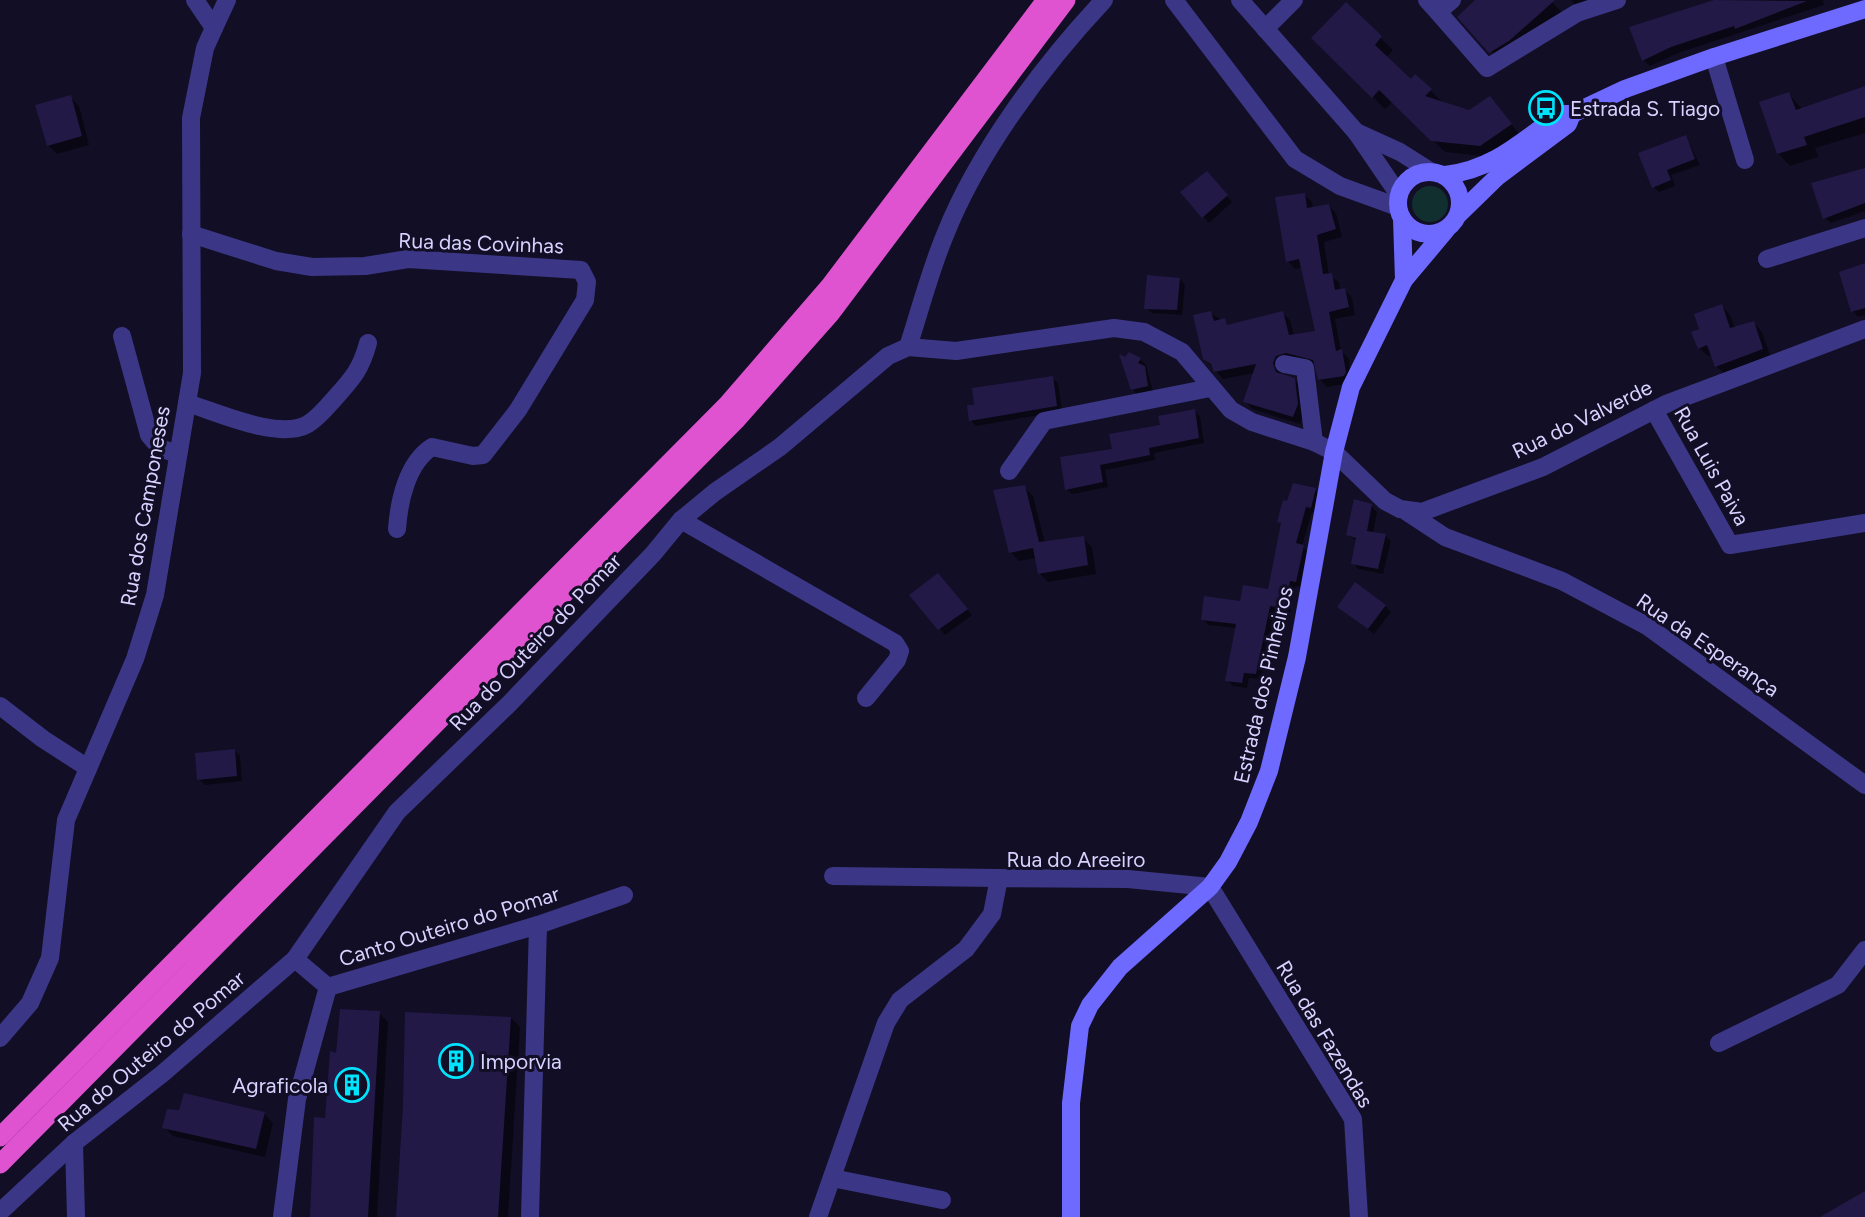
<svg xmlns="http://www.w3.org/2000/svg" width="1865" height="1217" font-family="Figtree,sans-serif">
<style>
.green{fill:#112f2f}
.shadow{fill:#0007}
.building{fill:#231947}
.lines{fill:none;stroke-linecap:round;stroke-linejoin:round}
.minor{stroke:#3b3786;stroke-width:18}
.tertiary{stroke:#3b3786;stroke-width:18}
.secondary{stroke:#6e69ff;stroke-width:18}
.trunk{stroke:#e053d0;stroke-width:19}
.labels{text-anchor:middle;dominant-baseline:central;stroke-width:6;stroke-linejoin:round;paint-order:stroke}
.poi-label{font-size:21px;fill:#d7d2ff;stroke:#120e25;text-anchor:start}
.street-label{font-size:21px;fill:#d7d2ff;stroke:#120e25}
</style>
<rect width="100%" height="100%" fill="#120e25"/>
<circle class="green" cx="1430" cy="204" r="18"/>
<g class="shadow">
<polygon points="1478,0 1550,0 1564,15 1503,64 1460,17"/>
<polygon points="1571,0 1615,0 1581,10"/>
<polygon points="1715,0 1823,0 1824,5 1678,53 1650,66 1643,60 1631,28"/>
<polygon points="1346,5 1393,50 1386,58 1411,81 1430,90 1442,102 1470,112 1490,99 1522,137 1492,157 1445,152 1393,101 1385,109 1313,38"/>
<polygon points="1865,88 1865,133 1815,148 1818,157 1790,166 1778,153 1789,94 1802,109"/>
<polygon points="70,97 79,106 89,145 57,154 48,145"/>
<polygon points="1686,137 1700,165 1671,175 1675,186 1659,192 1654,187"/>
<polygon points="1865,169 1865,211 1831,223 1825,218"/>
<polygon points="1207,174 1232,202 1209,223 1182,193"/>
<polygon points="1304,194 1312,202 1313,209 1329,206 1336,213 1342,237 1324,242 1329,275 1339,282 1340,291 1345,290 1352,298 1355,315 1335,319 1341,351 1349,359 1351,383 1327,387 1320,380 1316,365 1295,360 1280,371 1281,375 1294,379 1302,387 1305,412 1300,424 1252,409 1245,401 1255,373 1223,379 1205,359 1211,313 1230,326 1282,313 1290,320 1294,336 1317,332 1303,267 1295,269 1288,261"/>
<polygon points="1865,265 1865,315 1858,317 1853,311"/>
<polygon points="1180,279 1185,285 1182,315 1152,313 1146,308"/>
<polygon points="1722,306 1730,315 1735,329 1754,323 1762,332 1771,358 1725,374 1716,366 1712,355 1708,356 1699,348 1701,330"/>
<polygon points="1122,358 1140,359 1146,365 1153,392 1138,395 1132,389"/>
<polygon points="1052,378 1058,383 1062,411 976,426 971,421 976,407"/>
<polygon points="1195,411 1200,417 1204,443 1154,453 1155,460 1105,470 1108,487 1072,494 1067,489 1114,451"/>
<polygon points="1024,487 1033,496 1045,543 1083,538 1092,547 1096,574 1048,582 1039,573 1037,558 1019,561 1010,552"/>
<polygon points="1315,490 1321,496 1317,513 1312,512 1302,546 1308,552 1301,587 1295,586 1290,613 1275,611 1261,679 1249,678 1247,688 1233,686 1227,680 1237,628 1208,625 1203,619 1270,591 1283,525 1279,522 1289,503"/>
<polygon points="1371,506 1377,512 1373,533 1385,535 1391,541 1383,574 1358,569 1353,563 1357,541 1348,535"/>
<polygon points="943,581 972,615 945,635 911,595"/>
<polygon points="1385,606 1391,612 1374,634 1345,612"/>
<polygon points="234,750 240,756 242,781 205,785 199,779"/>
<polygon points="379,1013 388,1022 377,1217 311,1217 316,1119 327,1120"/>
<polygon points="511,1018 520,1027 508,1217 397,1217"/>
<polygon points="181,1112 264,1114 273,1123 265,1157 173,1136 164,1127"/>
</g>
<g class="building">
<polygon points="1475,0 1555,0 1509,41 1489,53 1457,17"/>
<polygon points="1714,0 1807,1 1735,29 1734,26 1671,47 1642,61 1629,27"/>
<polygon points="1346,2 1382,36 1375,45 1411,79 1415,74 1432,89 1425,96 1469,110 1490,96 1512,124 1480,146 1431,141 1379,90 1372,98 1311,38"/>
<polygon points="1865,86 1865,117 1804,137 1807,145 1777,154 1759,102 1789,92 1796,110"/>
<polygon points="71,95 82,136 47,146 35,105"/>
<polygon points="1686,135 1695,159 1667,170 1671,180 1652,188 1638,153"/>
<polygon points="1865,168 1865,203 1823,219 1811,183"/>
<polygon points="1207,171 1228,195 1202,218 1180,192"/>
<polygon points="1305,193 1307,208 1329,204 1336,229 1317,235 1323,274 1332,273 1335,290 1345,288 1349,307 1329,312 1336,351 1342,349 1346,372 1344,376 1318,380 1313,360 1286,353 1276,356 1273,363 1276,372 1295,378 1298,404 1293,417 1243,402 1256,364 1214,372 1211,364 1203,359 1193,315 1211,311 1214,321 1225,318 1227,325 1283,311 1289,335 1315,331 1299,259 1286,262 1275,197"/>
<polygon points="1865,263 1865,308 1851,312 1839,272"/>
<polygon points="1147,275 1180,278 1177,310 1144,309"/>
<polygon points="1722,304 1730,328 1754,321 1763,349 1715,367 1707,345 1698,349 1691,332 1699,329 1694,314"/>
<polygon points="1129,352 1141,358 1138,363 1145,366 1148,386 1131,390 1119,354 1125,357"/>
<polygon points="1053,376 1057,406 969,421 967,405 974,405 972,388"/>
<polygon points="1195,409 1199,438 1149,448 1150,455 1100,465 1103,482 1065,490 1060,457 1112,449 1109,434 1160,425 1158,416"/>
<polygon points="1293,483 1316,488 1311,508 1306,507 1296,543 1304,545 1296,582 1290,581 1285,609 1270,606 1256,674 1244,673 1242,683 1225,681 1236,624 1201,620 1204,596 1240,601 1243,585 1268,589 1281,523 1277,522 1283,500 1287,501"/>
<polygon points="1025,485 1039,542 1084,536 1088,565 1038,574 1033,548 1009,553 993,490"/>
<polygon points="1354,499 1372,504 1367,531 1386,534 1378,569 1351,564 1356,538 1346,535"/>
<polygon points="938,573 968,609 938,630 909,595"/>
<polygon points="1355,582 1386,605 1368,629 1337,607"/>
<polygon points="235,749 237,776 197,780 195,753"/>
<polygon points="340,1009 380,1011 368,1217 310,1217 314,1117 325,1118 330,1051 336,1053"/>
<polygon points="405,1012 511,1017 498,1217 396,1217 403,1105"/>
<polygon points="184,1093 265,1112 256,1149 162,1128 167,1109 179,1110"/>
<polygon points="1865,1191 1865,1217 1820,1217"/>
</g>
<g class="lines">
<g class="minor">
<polyline points="1174,0 1295,159 1340,186 1398,207"/>
<polyline points="1427,0 1438,12 1452,0"/>
<polyline points="1438,12 1487,68 1577,13 1617,0"/>
<polyline points="214,28 227,0"/>
<polyline points="1265,29 1294,0"/>
<polyline points="1714,57 1745,160"/>
<path d="M191,234L276,261L312,267L365,266L408,259L581,270L587,282L585,300L518,410L483,455L473,456L432,447C407,463 399,501 397,529"/>
<polyline points="1767,259 1865,228"/>
<polyline points="122,336 149,435 160,448 177,454"/>
<path d="M908,347C920,310 930,271 945,235C978,152 1043,65 1104,0"/>
<polyline points="1284,364 1305,368 1314,442"/>
<path d="M187,403C217,412 279,441 308,424C318,418 327,407 335,398C353,378 361,369 368,343"/>
<polyline points="1654,410 1730,545 1865,523"/>
<polyline points="1009,471 1044,421 1210,388"/>
<polyline points="1407,512 1445,537 1562,581 1647,626 1865,785"/>
<polyline points="681,520 895,643 900,651 897,660 866,698"/>
<polyline points="0,706 43,739 88,768"/>
<polyline points="833,876 999,878"/>
<polyline points="295,959 328,987 538,925 624,895"/>
<polyline points="0,1038 30,1003 50,958 66,820 135,659 155,595 192,373 191,118 205,48 214,28 195,0"/>
<polyline points="1719,1043 1838,985 1865,950"/>
<polyline points="74,1143 76,1217"/>
<polyline points="832,1178 942,1200"/>
<polyline points="0,1212 74,1143 162,1074 295,959 397,812 509,704 653,554 681,520 715,492 780,447 888,356 908,347 956,351 1114,328 1144,332 1182,352 1231,410 1252,422 1314,442 1334,452 1385,501 1400,509 1422,512 1543,467 1666,404 1865,329"/>
<polyline points="282,1217 297,1099 328,987"/>
<polyline points="530,1217 538,925"/>
<polyline points="818,1217 886,1023 900,1000 966,949 992,914 999,878 1128,879 1210,887 1353,1119 1359,1217"/>
</g>
<g class="tertiary">
<polyline points="1240,0 1356,132 1399,195"/>
<polyline points="1356,132 1400,152 1430,171"/>
</g>
<g class="secondary">
<circle cx="1429" cy="203" r="31"/>
<path d="M1445,175C1493,170 1522,141 1560,114H1572L1625,89L1714,57L1865,9"/>
<polyline points="1459,214 1497,177 1568,124 1572,114"/>
<polyline points="1402,218 1404,280"/>
<polyline points="1071,1217 1071,1103 1080,1026 1090,1005 1120,967 1210,887 1228,862 1249,822 1269,771 1297,657 1334,452 1351,387 1404,280 1446,230"/>
</g>
<g class="trunk">
<polyline points="0,1137 727,405 830,286 1046,0"/>
<polyline points="0,1164 737,419 830,314 1066,0"/>
</g>
</g>
<defs>
<g id="bus-ring" transform="scale(1.75)"><circle r="9.5" fill="#120e25" stroke="#00e3fd" stroke-width="1.5"/><path d="M-5-6H5V4H4V6H2V4H-2V6H-4V4H-5ZM-3.5-4V0h7V-4ZM-3.5 1.2v1.5H-2V1.2ZM2 1.2v1.5H3.5V1.2Z" fill="#00e3fd"/></g>
<g id="building-ring" transform="scale(1.75)"><circle r="9.5" fill="#120e25" stroke="#00e3fd" stroke-width="1.5"/><path d="M-4-6H4V6H1V3H-1V6H-4ZM-2.5-4.3h1.7v1.8h-1.7ZM.8-4.3h1.7v1.8H.8ZM-2.5-1h1.7V.8h-1.7ZM.8-1h1.7V.8H.8Z" fill="#00e3fd"/></g>
</defs>
<g fill-rule="evenodd">
<use href="#bus-ring" x="1546" y="108"/>
<use href="#building-ring" x="456" y="1061"/>
<use href="#building-ring" x="352" y="1085"/>
</g>
<g class="labels">
<g class="poi-label">
<text x="1570" y="108">Estrada S. Tiago</text>
<text x="480" y="1061">Imporvia</text>
<text x="328" y="1085" text-anchor="end">Agraficola</text>
</g>
<g class="street-label">
<text transform="translate(481 243) rotate(2)">Rua das Covinhas</text>
<text transform="translate(1582 419) rotate(-26)">Rua do Valverde</text>
<text transform="translate(1712 466) rotate(61)">Rua Luis Paiva</text>
<text transform="translate(145 506) rotate(-80)">Rua dos Camponeses</text>
<text transform="translate(535 642) rotate(-46)">Rua do Outeiro do Pomar</text>
<text transform="translate(1708 645) rotate(34)">Rua da Esperança</text>
<text transform="translate(1263 685) rotate(-77)">Estrada dos Pinheiros</text>
<text x="1076" y="859">Rua do Areeiro</text>
<text transform="translate(449 926) rotate(-17)">Canto Outeiro do Pomar</text>
<text transform="translate(1325 1034) rotate(59)">Rua das Fazendas</text>
<text transform="translate(151 1051) rotate(-40)">Rua do Outeiro do Pomar</text>
</g>
</g>
</svg>
